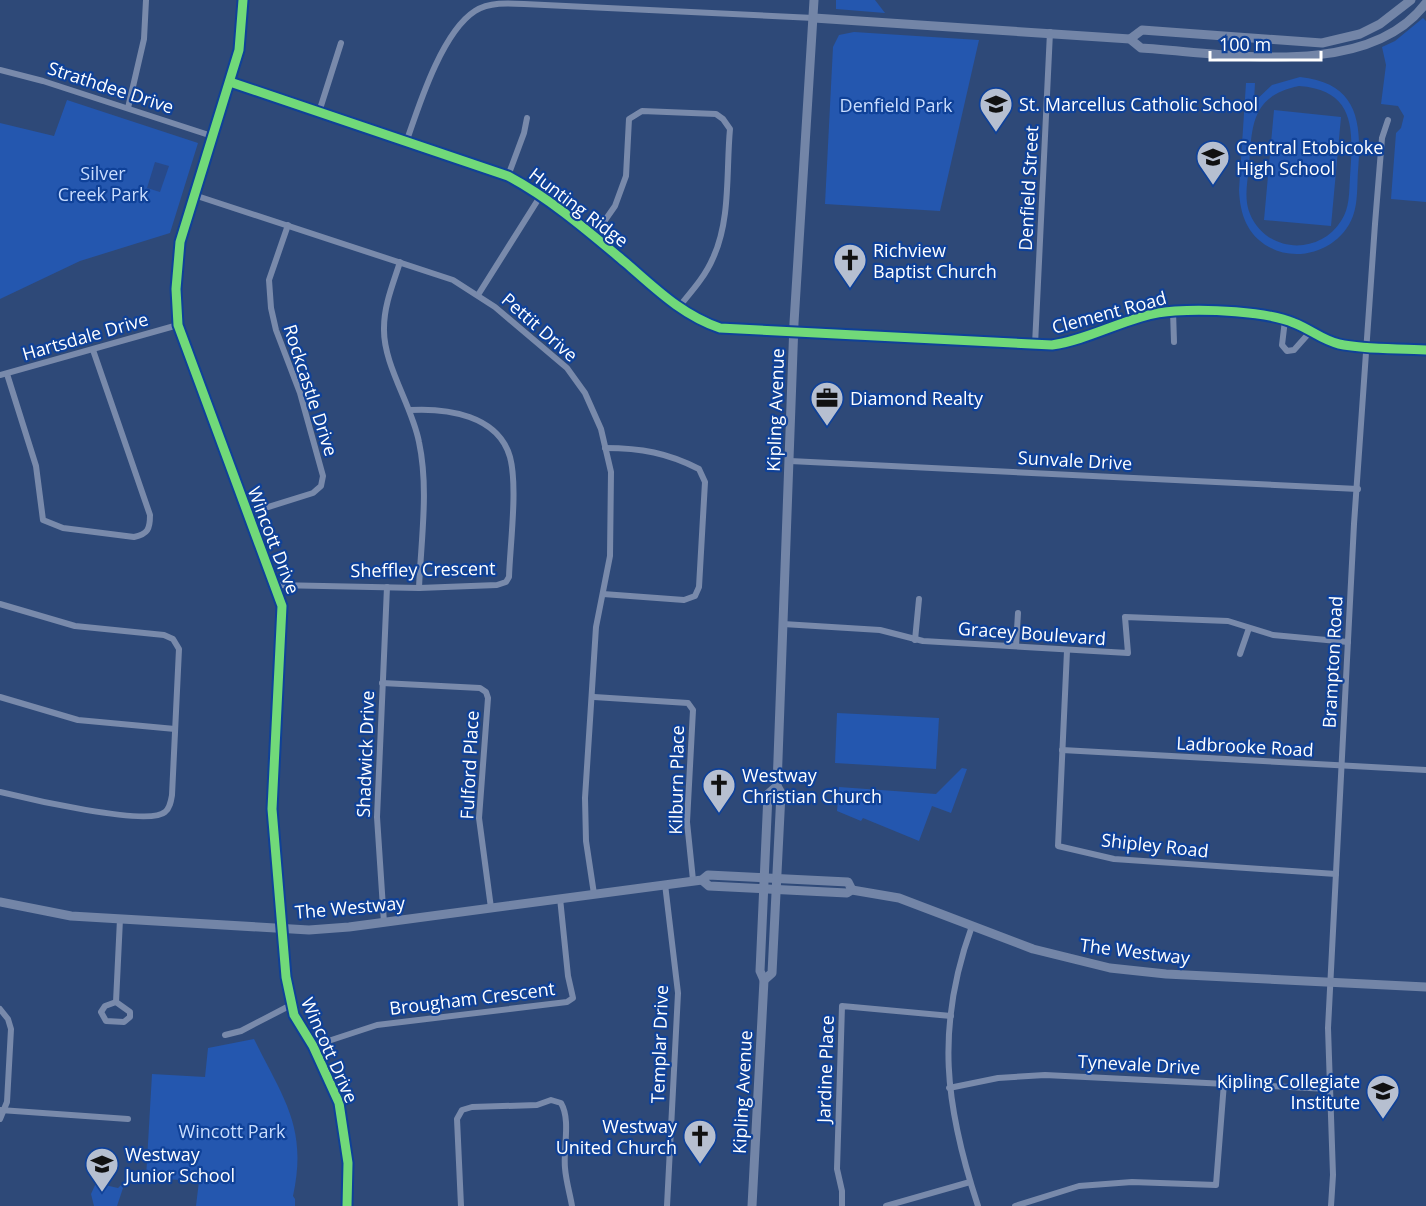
<svg xmlns="http://www.w3.org/2000/svg" width="1426" height="1206" font-family="'Open Sans',sans-serif">
<style>
.green{fill:#2457af;fill-rule:evenodd}
.water{fill:#284a8a}
.lines{fill:none;stroke-linecap:round;stroke-linejoin:round}
.street{stroke:#798aab;stroke-width:6}
.secondary{stroke:#7385a7;stroke-width:9}
.cycleway-casing{stroke:#0f4198;stroke-width:13}
.cycleway{stroke:#71d979;stroke-width:9}
.labels{text-anchor:middle;dominant-baseline:central;stroke-width:4.5;stroke-linejoin:round;paint-order:stroke}
.street-label{font-size:18px;fill:#fff;stroke:#0f4198}
.poi-label{font-size:18px;fill:#fff;stroke:#0f4198;text-anchor:start}
.park-label{font-size:18px;fill:#c9ddfe;stroke:#0f4198}
</style>
<rect width="100%" height="100%" fill="#2e4978"/>
<g class="green">
<polygon points="836,0 875,0 885,13 836,9"/>
<polygon points="1423,18 1426,21 1426,202 1391,199 1396,133 1401,128 1404,116 1398,106 1381,104 1386,65 1382,47 1395,41"/>
<polygon points="854,32 979,40 940,211 825,204 833,47 839,35"/>
<path d="M1300,77C1358,83 1362,122 1358,171C1357,185 1358,202 1353,216C1341,249 1299,264 1269,247C1247,235 1240,214 1239,190L1246,83H1255L1254,102L1272,85ZM1299,86C1357,90 1353,132 1350,177C1349,192 1350,208 1341,221C1319,256 1266,253 1250,214C1244,200 1247,183 1249,169C1252,127 1250,96 1299,86Z"/>
<polygon points="67,100 198,143 170,233 80,261 0,299 0,123 54,136"/>
<polygon points="1274,110 1341,117 1331,226 1264,220"/>
<polygon points="837,713 939,718 936,769 835,763"/>
<polygon points="962,768 967,769 951,813 932,806 919,841 863,818 861,821 837,811 839,787 936,794"/>
<path d="M254,1039C283,1098 308,1127 293,1196L295,1199V1206H196L199,1181L146,1178L152,1074L205,1077L208,1048Z"/>
<polygon points="96,1183 118,1188 121,1185 123,1188 117,1206 94,1206 91,1194"/>
</g>
<polygon class="water" points="155,162 169,166 160,192 147,188"/>
<g class="lines">
<g class="street">
<polyline points="243,0 239,50 180,242 176,289 178,325 282,606 272,809 286,977 294,1015 313,1046 339,1103 348,1163 347,1206"/>
<polyline points="0,70 43,81 212,136"/>
<path d="M230,82L508,176C551,199 589,232 626,263C656,289 682,315 720,328L1052,345C1094,339 1132,313 1175,311C1206,309 1266,311 1294,323C1310,329 1322,340 1339,344C1367,350 1398,348 1426,350"/>
<polyline points="128,108 144,39 146,0"/>
<polyline points="319,112 341,43"/>
<path d="M407,140C419,105 442,32 475,11C489,2 508,3 524,4L814,18"/>
<polyline points="508,176 524,133 527,118"/>
<polyline points="194,195 453,280 495,307 567,368 585,393 601,429 611,472 610,556 596,627 585,798 586,841 594,894"/>
<path d="M594,236L615,206L626,176L629,119L642,111L716,114L723,119L730,129C726,171 731,219 713,258C705,277 691,292 678,308"/>
<path d="M400,262C393,284 384,305 384,328C383,365 412,405 419,442C429,489 421,540 419,588"/>
<polyline points="478,295 541,195"/>
<polyline points="1173,311 1174,342"/>
<polyline points="1285,320 1282,345 1287,351 1294,350 1310,332"/>
<polyline points="1035,345 1050,32"/>
<path d="M7,374L36,466L43,520L63,528L134,537C148,534 150,529 150,515L93,350"/>
<polyline points="0,375 178,325"/>
<polyline points="790,461 1358,489"/>
<polyline points="246,514 313,493 321,486 323,476 300,393 276,330 271,308 269,280 288,225"/>
<path d="M275,585L419,588L497,585L506,582L509,577C510,545 518,487 510,457C498,415 447,408 410,410"/>
<path d="M603,594L684,600L695,596L699,587L705,482L699,469C668,453 641,448 605,448"/>
<path d="M0,604L75,626L164,635L173,639L179,649L172,795C171,801 170,808 165,812C149,827 24,798 0,792"/>
<polyline points="783,624 880,630 923,641 1128,653 1125,617 1228,621 1273,635 1348,642"/>
<polyline points="915,640 919,599"/>
<polyline points="1016,646 1018,613"/>
<polyline points="1067,651 1058,846 1114,859 1336,874"/>
<polyline points="1240,654 1249,628"/>
<polyline points="382,683 480,688 486,692 488,698 479,818 491,908"/>
<polyline points="0,697 78,720 175,729"/>
<polyline points="594,697 688,703 693,710 687,822 693,880"/>
<polyline points="1062,750 1426,770"/>
<polyline points="665,884 678,993 667,1206"/>
<polyline points="384,923 377,817 387,587"/>
<path d="M972,926C935,1028 945,1106 978,1206"/>
<polyline points="116,1002 130,1012 130,1017 124,1022 106,1021 101,1012 105,1006 116,1002 120,919"/>
<polyline points="0,1009 8,1019 11,1029 7,1102 0,1119"/>
<polyline points="225,1035 241,1031 291,1005"/>
<polyline points="313,1046 377,1025 567,1002 573,998 568,976 560,898"/>
<polyline points="949,1088 998,1078 1045,1075 1329,1089"/>
<polyline points="0,1110 128,1119"/>
<path d="M461,1206L457,1119L462,1110L472,1107L537,1105L551,1100L561,1103C571,1120 563,1148 565,1168C566,1181 570,1194 572,1206"/>
<polyline points="842,1206 842,1191 837,1169 842,1006 951,1016"/>
<polyline points="886,1206 970,1182"/>
<polyline points="1015,1206 1079,1186 1132,1182 1216,1185 1224,1083"/>
<polyline points="1331,1206 1333,1175 1328,1028 1354,524 1375,224 1382,138 1388,120"/>
</g>
<g class="secondary">
<path d="M814,18L1130,39L1141,48C1225,53 1368,81 1426,3"/>
<polyline points="1130,39 1142,30 1322,43 1360,34 1380,24 1411,0"/>
<polyline points="702,880 709,886 847,893 852,890 899,898 1033,949 1110,968 1166,974 1426,987"/>
<polyline points="0,902 71,916 309,930 349,927 702,880 708,875 848,882 852,890"/>
<polyline points="764,980 772,973 781,793 777,786 794,323 814,0"/>
<polyline points="752,1206 764,980 760,971 768,794 777,786"/>
</g>
<g class="cycleway-casing">
<g id="cycleway">
<polyline points="243,0 239,50 180,242 176,289 178,325 282,606 272,809 286,977 294,1015 313,1046 339,1103 348,1163 347,1206"/>
<path d="M230,82L508,176C551,199 589,232 626,263C656,289 682,315 720,328L1052,345C1094,339 1132,313 1175,311C1206,309 1266,311 1294,323C1310,329 1322,340 1339,344C1367,350 1398,348 1426,350"/>
</g>
</g>
<use href="#cycleway" class="cycleway"/>
</g>
<defs>
<g id="school-pin" transform="scale(1.725)"><path d="M0 17L-7.5 6A9.5 9.5 0 1 1 7.5 6Z" fill="#b6bfd0" stroke="#0f4198"/><path d="M0-5L7-2L0 1L-7-2ZM-4 1L0 2.5L4 1V4Q0 6-4 4Z" fill="#111"/></g>
<g id="church-pin" transform="scale(1.725)"><path d="M0 17L-7.5 6A9.5 9.5 0 1 1 7.5 6Z" fill="#b6bfd0" stroke="#0f4198"/><path d="M-1.2-6h2.4v3.5h3.3v2.4h-3.3V6h-2.4V-.1h-3.3v-2.4h3.3Z" fill="#111"/></g>
<g id="office-pin" transform="scale(1.725)"><path d="M0 17L-7.5 6A9.5 9.5 0 1 1 7.5 6Z" fill="#b6bfd0" stroke="#0f4198"/><path d="M-6-3h4V-5.5h4V-3h4V5H-6ZM-1-4.5V-3h2v-1.5ZM-6 0V1H6V0Z" fill="#111"/></g>
</defs>
<g fill-rule="evenodd">
<use href="#school-pin" x="996" y="104"/>
<use href="#school-pin" x="1213" y="157"/>
<use href="#church-pin" x="850" y="260"/>
<use href="#office-pin" x="827" y="398"/>
<use href="#church-pin" x="719" y="785"/>
<use href="#school-pin" x="1383" y="1091"/>
<use href="#church-pin" x="700" y="1136"/>
<use href="#school-pin" x="102" y="1164"/>
</g>
<g class="labels">
<g class="street-label">
<text transform="translate(111 87) rotate(18)">Strathdee Drive</text>
<text transform="translate(1028 188) rotate(-87)">Denfield Street</text>
<text transform="translate(579 207) rotate(37)">Hunting Ridge</text>
<text transform="translate(1109 312) rotate(-15)">Clement Road</text>
<text transform="translate(540 327) rotate(41)">Pettit Drive</text>
<text transform="translate(85 336) rotate(-16)">Hartsdale Drive</text>
<text transform="translate(311 390) rotate(72)">Rockcastle Drive</text>
<text transform="translate(775 410) rotate(-88)">Kipling Avenue</text>
<text transform="translate(1075 460) rotate(3)">Sunvale Drive</text>
<text transform="translate(274 540) rotate(69)">Wincott Drive</text>
<text transform="translate(423 569) rotate(-1)">Sheffley Crescent</text>
<text transform="translate(1032 633) rotate(4)">Gracey Boulevard</text>
<text transform="translate(1332 662) rotate(-87)">Brampton Road</text>
<text transform="translate(1245 746) rotate(3)">Ladbrooke Road</text>
<text transform="translate(365 754) rotate(-88)">Shadwick Drive</text>
<text transform="translate(469 765) rotate(-87)">Fulford Place</text>
<text transform="translate(676 780) rotate(-89)">Kilburn Place</text>
<text transform="translate(1155 845) rotate(6)">Shipley Road</text>
<text transform="translate(350 907) rotate(-5)">The Westway</text>
<text transform="translate(1135 951) rotate(7)">The Westway</text>
<text transform="translate(472 998) rotate(-7)">Brougham Crescent</text>
<text transform="translate(659 1044) rotate(-88)">Templar Drive</text>
<text transform="translate(330 1050) rotate(66)">Wincott Drive</text>
<text transform="translate(1139 1064) rotate(3)">Tynevale Drive</text>
<text transform="translate(825 1069) rotate(-88)">Jardine Place</text>
<text transform="translate(742 1092) rotate(-87)">Kipling Avenue</text>
</g>
<g class="poi-label">
<text x="1019" y="104">St. Marcellus Catholic School</text>
<text x="1236" y="147">Central Etobicoke<tspan x="1236" dy="21">High School</tspan></text>
<text x="873" y="250">Richview<tspan x="873" dy="21">Baptist Church</tspan></text>
<text x="850" y="398">Diamond Realty</text>
<text x="742" y="775">Westway<tspan x="742" dy="21">Christian Church</tspan></text>
<text x="1360" y="1081" text-anchor="end">Kipling Collegiate<tspan x="1360" dy="21">Institute</tspan></text>
<text x="677" y="1126" text-anchor="end">Westway<tspan x="677" dy="21">United Church</tspan></text>
<text x="125" y="1154">Westway<tspan x="125" dy="21">Junior School</tspan></text>
</g>
<g class="park-label">
<text x="896" y="105">Denfield Park</text>
<text x="103" y="173">Silver<tspan x="103" dy="21">Creek Park</tspan></text>
<text x="232" y="1131">Wincott Park</text>
</g>
</g>
<path d="M1210 51v9h111v-9" fill="none" stroke="#ffffff" stroke-width="3"/>
<text x="1219" y="51" font-size="18" fill="#ffffff" stroke="#0f4198" stroke-width="4.5" paint-order="stroke">100 m</text>
</svg>
